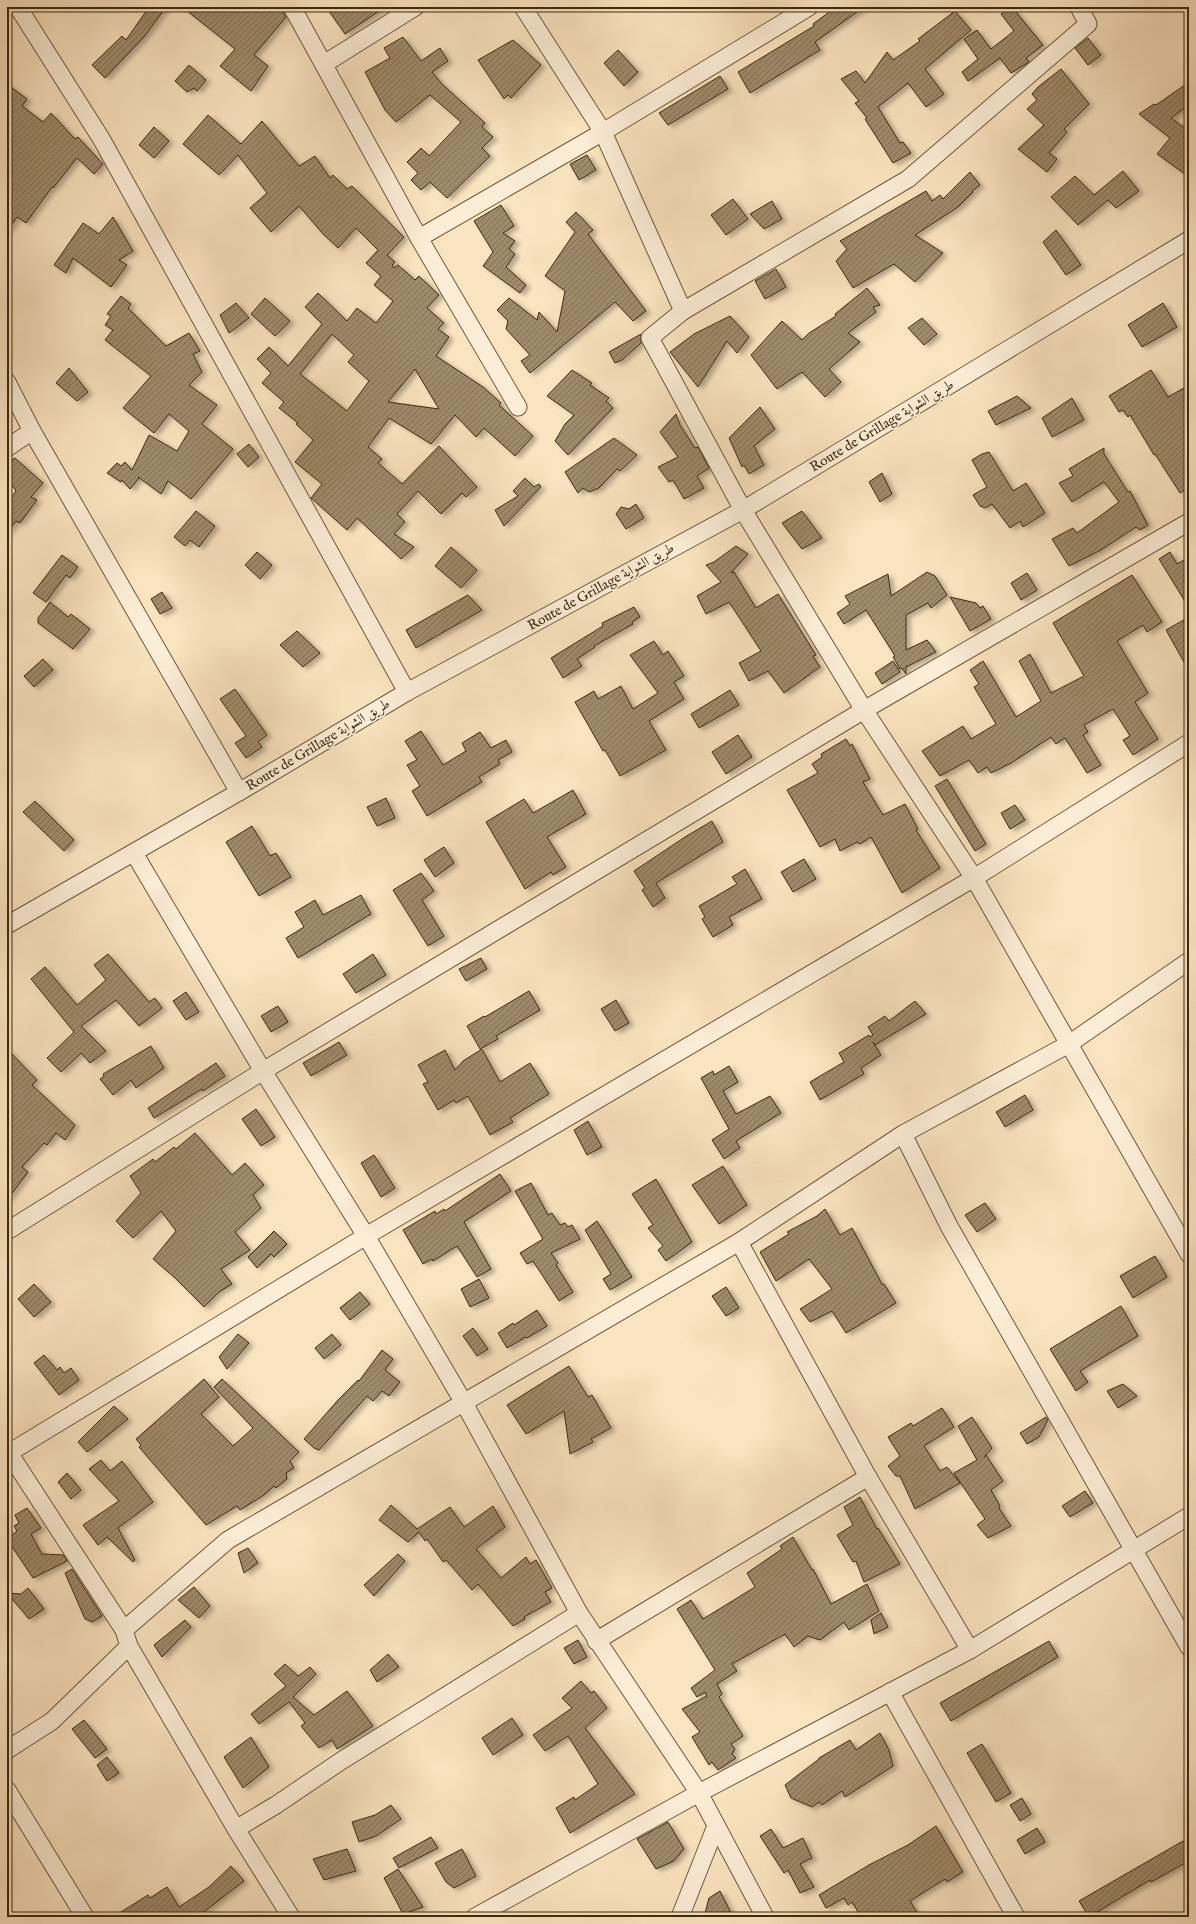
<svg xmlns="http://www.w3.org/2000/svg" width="1196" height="1924" font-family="'IM FELL English',Amiri,serif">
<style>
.building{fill:url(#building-hatch);stroke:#3d2a10;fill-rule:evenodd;filter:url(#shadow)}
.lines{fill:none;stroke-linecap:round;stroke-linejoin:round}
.minor-casing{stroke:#6c583c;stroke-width:19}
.minor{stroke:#fcedd6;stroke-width:17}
.labels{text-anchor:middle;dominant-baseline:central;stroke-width:3.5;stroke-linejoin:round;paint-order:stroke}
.street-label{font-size:14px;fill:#3d2a10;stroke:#fcedd6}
</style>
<defs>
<pattern id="building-hatch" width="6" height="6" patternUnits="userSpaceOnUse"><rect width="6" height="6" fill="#9f8a6c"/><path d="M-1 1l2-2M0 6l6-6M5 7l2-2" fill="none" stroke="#837157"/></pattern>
<filter id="shadow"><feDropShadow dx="4.5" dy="2.5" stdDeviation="2" flood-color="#0004"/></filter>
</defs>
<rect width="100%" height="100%" fill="#fae3c0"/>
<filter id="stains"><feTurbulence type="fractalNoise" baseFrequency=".005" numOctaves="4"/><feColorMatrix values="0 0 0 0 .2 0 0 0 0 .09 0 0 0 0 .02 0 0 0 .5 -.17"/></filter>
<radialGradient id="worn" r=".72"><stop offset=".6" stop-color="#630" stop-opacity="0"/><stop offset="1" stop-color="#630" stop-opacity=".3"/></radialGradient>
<g class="building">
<polygon points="149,7 166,7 144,37 105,78 92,65 122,36 126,40"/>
<polygon points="182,7 279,7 286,17 254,55 268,66 251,91 220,66 235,49"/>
<polygon points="326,7 385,7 345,34"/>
<polygon points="836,7 864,7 815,42 820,50 750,93 738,72 814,26 813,24"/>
<polygon points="1010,7 1012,7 1043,45 1026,58 1029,62 1011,73 1000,58 968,81 962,72 978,59 964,39 977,30 991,49 1014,31 1001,14"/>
<polygon points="955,11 971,30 925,69 944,94 926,107 908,83 878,107 900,143 903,142 911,153 893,163 865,119 867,118 855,103 859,101 841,79 856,71 865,83 887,52 893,60 920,41 918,39"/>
<polygon points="403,37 421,61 440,48 448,61 432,72 442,84 485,123 482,127 493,137 482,148 490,156 447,198 430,182 421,190 411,180 418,173 407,162 421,148 429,156 461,122 430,95 396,122 385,110 365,72 390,58 384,48"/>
<polygon points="1088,38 1101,55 1088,65 1075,48"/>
<polygon points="513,40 541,65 511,98 508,95 504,99 478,60"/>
<polygon points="618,50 638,72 624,86 604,63"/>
<polygon points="189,65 206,80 197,91 194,88 187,92 175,81"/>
<polygon points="1061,69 1089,104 1064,129 1067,132 1049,153 1057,159 1047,172 1018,149 1044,125 1027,109 1037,100 1032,94 1038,87"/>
<polygon points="720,76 728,89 668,125 659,113"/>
<polygon points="1189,82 1189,105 1171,118 1189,131 1189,177 1157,154 1170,138 1139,114 1154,104 1156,105"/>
<polygon points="7,84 27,99 22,106 43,122 51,113 75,139 78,137 103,164 94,174 77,158 53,188 52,187 26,223 17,217 7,231"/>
<path d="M208,115L241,144L262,121L299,166L315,156L330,178L333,175L347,189L352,186L404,237L387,255L395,262L392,265L394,268L398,265L415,280L419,276L439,295L427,308L444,323L438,329L449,337L436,356L483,387L501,403L499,405L533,436L515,456L484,428L476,437L455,415L431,444L389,418L368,447L382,459L378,463L402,484L439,446L477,487L466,497L462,493L441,514L418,491L397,514L405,522L394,534L414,547L401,559L357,518L347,530L311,498L322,484L295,462L313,440L296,424L298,423L279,408L284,402L262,383L271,373L257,359L269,347L288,366L322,324L305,307L318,293L347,321L357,308L376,323L393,301L374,285L381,276L366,263L378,250L356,228L338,248L323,234L299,206L271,232L250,208L267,193L238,155L219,175L183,144ZM332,334L354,355L348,362L369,381L347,411L300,374ZM415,369L439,409L388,402Z"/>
<polygon points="154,127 169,141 154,158 139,145"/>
<polygon points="587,155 596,170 579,180 570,164"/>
<polygon points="1123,171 1139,191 1116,208 1108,200 1078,225 1051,197 1075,176 1094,195"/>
<polygon points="970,172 980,185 972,191 973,192 958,207 915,235 943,253 915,282 894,264 853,288 836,261 847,249 840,241 926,191 932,201 940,195 943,199"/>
<polygon points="733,199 748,219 726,235 711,215"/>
<polygon points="772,201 782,219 764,229 750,214"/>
<polygon points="501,205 514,226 503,233 515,241 509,249 515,254 506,267 526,285 520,293 483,266 493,252 474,221"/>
<polygon points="576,212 593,230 588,234 646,311 633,321 615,302 530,373 521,361 530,355 506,329 508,321 497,310 509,298 537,320 539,312 557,332 565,291 545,276 575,232 566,222"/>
<polygon points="113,217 133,251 119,260 127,265 111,287 73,258 66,273 54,265 83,223 99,234"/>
<polygon points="1056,230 1081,265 1066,275 1043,242"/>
<polygon points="776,269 786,287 765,299 755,281"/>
<polygon points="867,288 880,305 873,307 876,312 848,333 860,342 829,369 841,382 825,397 802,372 777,389 751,355 782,321 802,340 809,333 836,316 835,314"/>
<polygon points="121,296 131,304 128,308 166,346 189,333 200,351 193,354 202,372 189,385 217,405 202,424 233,449 191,499 168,481 161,494 138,477 139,478 130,489 122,480 121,482 107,473 117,463 121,466 125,462 132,470 149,435 177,451 189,431 169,414 154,433 123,408 151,376 105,340 113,330 105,325 111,316 107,314"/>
<polygon points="265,298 290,321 275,336 251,314"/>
<polygon points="236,303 249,318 229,333 220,315"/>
<polygon points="1163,303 1177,327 1142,347 1128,325"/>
<polygon points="730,316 749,337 737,353 727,341 698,387 670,352 694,334"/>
<polygon points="922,318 937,334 924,345 908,328"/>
<polygon points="641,334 641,343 622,360 615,363 609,352"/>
<polygon points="69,368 88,392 77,401 56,383"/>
<polygon points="572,370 592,383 590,385 609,398 606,401 613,408 568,455 555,441 565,424 574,415 547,396"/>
<polygon points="1151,370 1168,397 1189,385 1189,487 1180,493 1155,454 1154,455 1130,415 1128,417 1123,410 1119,412 1109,396"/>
<polygon points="1017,396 1031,408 996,425 988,411"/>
<polygon points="1072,398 1084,420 1052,437 1042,418"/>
<polygon points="760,407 775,429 754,446 764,465 749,474 744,465 742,467 729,438"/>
<polygon points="676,414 680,425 695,448 698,447 709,468 697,476 704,488 684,499 673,480 669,482 658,467 678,457 660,432"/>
<polygon points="614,438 637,455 620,471 617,469 599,488 589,492 583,488 578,493 565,472"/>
<polygon points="249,444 259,457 248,467 237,454"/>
<polygon points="1104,448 1104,454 1128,492 1130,491 1148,525 1140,530 1136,527 1101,550 1069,566 1052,539 1073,528 1077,533 1119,502 1104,482 1072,502 1059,483 1073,476 1069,469"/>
<polygon points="989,452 1013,491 1026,483 1045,513 1023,527 1020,521 1010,528 992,504 985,508 980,506 973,495 987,487 972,460 982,454"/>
<polygon points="15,458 43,483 31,497 37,500 20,523 16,521 7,533 7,503 16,491 7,477 7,463"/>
<polygon points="882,473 892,494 880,502 869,482"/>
<polygon points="525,478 534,487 539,484 541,487 504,526 495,510 518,496 513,491"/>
<polygon points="636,504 644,518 626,529 616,514 621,507 629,509"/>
<polygon points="196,511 215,526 199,547 190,540 185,546 174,537"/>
<polygon points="802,511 822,538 802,549 782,523"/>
<polygon points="736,546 748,554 731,573 734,572 756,608 778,594 816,655 813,656 820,667 784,693 768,671 749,681 739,663 761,651 729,602 706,614 697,596 721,582 706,565 714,562"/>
<polygon points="451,547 477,570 461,588 435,566"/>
<polygon points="257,552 272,565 260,579 245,565"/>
<polygon points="1170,552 1177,564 1189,557 1189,608 1159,559"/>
<polygon points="62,555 78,567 70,578 66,575 46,602 33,593"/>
<polygon points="927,572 935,576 947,595 931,608 928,603 906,615 906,650 927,640 936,652 906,667 906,674 902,668 900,669 893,657 895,656 866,610 844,624 837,613 850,604 845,596 888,574 891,596"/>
<polygon points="1027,573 1037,590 1021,600 1011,583"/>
<polygon points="1132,575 1162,622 1147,632 1143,625 1117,641 1148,693 1135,702 1158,739 1133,755 1123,740 1130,736 1113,709 1084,725 1088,732 1083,735 1101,765 1087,773 1065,738 1056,744 1051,737 1011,763 991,773 987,767 978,773 969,760 940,776 922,751 963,726 971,739 996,724 974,687 979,684 970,670 983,661 1016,717 1041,701 1019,661 1030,654 1051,693 1084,676 1053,623"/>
<polygon points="162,592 172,608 160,614 151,599"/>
<polygon points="468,595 482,610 416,648 406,630"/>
<polygon points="950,597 976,603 980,608 983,606 991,619 970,631"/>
<polygon points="50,602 68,617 71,614 90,629 73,649 38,623 38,618"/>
<polygon points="634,607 640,617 632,622 633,624 594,646 595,647 577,659 582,666 563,678 551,658 603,626 602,623"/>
<polygon points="1189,617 1189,671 1166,630"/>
<polygon points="297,631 320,653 303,667 280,645"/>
<polygon points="654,641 663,655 668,651 684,676 674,682 684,699 649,721 666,750 620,776 605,750 603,751 575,702 594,691 598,699 621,686 633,709 658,693 630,655"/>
<polygon points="43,659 53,670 34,687 24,676"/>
<polygon points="893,661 900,672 882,684 875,673"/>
<polygon points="235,689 267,735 258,742 262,747 246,758 235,743 246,736 220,699"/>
<polygon points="730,690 739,705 699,728 691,714"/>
<polygon points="421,731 443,765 466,751 462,743 480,732 491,748 506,740 512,752 498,760 500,764 479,777 482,782 427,816 412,791 420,786 407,765 417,760 405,741"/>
<polygon points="738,735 752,757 726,774 712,752"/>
<polygon points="846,739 850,746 852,744 870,779 863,782 883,815 905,804 918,829 916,830 940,868 902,893 871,837 860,844 857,842 840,851 835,839 820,847 787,790 818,773 812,764 822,757 821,754"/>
<polygon points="947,779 986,844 975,851 935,786"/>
<polygon points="573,790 586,814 547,837 566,867 553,875 551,872 525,889 486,822 524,799 533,813"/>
<polygon points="386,798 395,818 377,826 367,807"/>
<polygon points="35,801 74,840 64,851 23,812"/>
<polygon points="1015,805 1025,820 1010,829 1001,813"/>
<polygon points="712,821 723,842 656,883 665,898 653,907 642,890 645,888 634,871 685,837"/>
<polygon points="252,826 270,856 276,853 291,877 259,896 226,842"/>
<polygon points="444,847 454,863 435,877 424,860"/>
<polygon points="804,859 816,879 793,892 781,872"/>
<polygon points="745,869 762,899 729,917 733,925 713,937 702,919 705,917 699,906 737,884 732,877"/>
<polygon points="421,873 434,891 422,900 444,936 428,946 393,890"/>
<polygon points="361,895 371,914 298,958 286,938 304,927 295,912 315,900 323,915"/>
<polygon points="108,954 149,1002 155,998 162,1008 139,1026 116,1000 81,1026 106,1051 90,1063 81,1053 61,1072 47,1058 74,1032 31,979 45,967 77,1005 106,980 94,965"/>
<polygon points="373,954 386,975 356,993 343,974"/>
<polygon points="481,958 487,969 466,981 459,969"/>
<polygon points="529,991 540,1010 496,1036 498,1039 480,1049 467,1026 484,1016 485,1017"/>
<polygon points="186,992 199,1012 186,1020 173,1001"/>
<polygon points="616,1000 629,1023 615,1031 601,1009"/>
<polygon points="915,1001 926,1014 875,1045 873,1042 881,1055 861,1068 864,1074 820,1100 810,1082 844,1062 839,1053 869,1035 870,1037 873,1035 868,1027 885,1016 889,1021"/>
<polygon points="278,1006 288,1022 271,1032 261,1016"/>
<polygon points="339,1042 347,1055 311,1076 303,1063"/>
<polygon points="151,1046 164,1068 136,1088 131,1080 113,1095 100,1079 104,1076 103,1074"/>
<polygon points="7,1049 37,1080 32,1085 75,1125 65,1140 56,1133 47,1145 44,1143 22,1167 28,1172 7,1200"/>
<polygon points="482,1049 500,1082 530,1063 549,1094 510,1118 513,1122 490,1135 468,1096 456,1103 454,1100 438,1110 423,1084 428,1082 418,1065 445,1050 455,1070 463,1061"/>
<polygon points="216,1063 225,1076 203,1091 202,1089 154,1118 148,1108"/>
<polygon points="729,1066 738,1082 723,1091 736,1114 770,1096 781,1113 736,1141 740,1148 724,1159 712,1140 729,1129 701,1078 713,1071 714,1075"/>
<polygon points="1025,1095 1033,1110 1005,1127 996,1112"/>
<polygon points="256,1109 275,1137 261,1146 242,1119"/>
<polygon points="588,1121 602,1147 587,1155 574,1130"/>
<polygon points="195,1133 232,1175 245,1163 264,1185 253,1195 261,1208 235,1232 250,1250 221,1269 232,1284 219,1292 204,1307 174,1277 153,1259 176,1231 161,1211 133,1238 116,1221 141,1193 130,1176 153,1159 155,1162 174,1147 176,1149"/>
<polygon points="374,1155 395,1188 381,1197 361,1163"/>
<polygon points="723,1166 747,1205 719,1224 692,1185"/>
<polygon points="500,1174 511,1191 464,1222 491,1269 477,1277 457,1246 433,1261 432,1259 423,1264 403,1230 435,1211 436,1214 444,1209 445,1211"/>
<polygon points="656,1179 692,1242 666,1261 658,1250 663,1246 648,1228 653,1225 632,1194"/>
<polygon points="531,1183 548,1215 552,1213 560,1225 565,1223 568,1227 572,1225 580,1239 551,1253 558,1263 556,1265 573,1292 559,1301 533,1261 527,1264 520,1253 543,1239 515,1191"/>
<polygon points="985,1203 996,1219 977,1232 965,1215"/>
<polygon points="825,1209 840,1235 852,1228 882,1284 884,1284 896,1303 846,1333 832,1311 810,1322 800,1309 832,1289 809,1259 776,1281 760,1252 789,1234 787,1232 817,1216"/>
<polygon points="597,1221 632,1277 610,1290 603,1279 611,1274 585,1230"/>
<polygon points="274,1231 287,1244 274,1257 271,1254 257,1268 248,1257"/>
<polygon points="1155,1256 1167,1277 1133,1298 1120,1276"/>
<polygon points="479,1279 489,1298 470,1307 461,1289"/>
<polygon points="34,1284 51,1302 34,1317 18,1299"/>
<polygon points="726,1287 739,1308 726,1316 712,1296"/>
<polygon points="360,1292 370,1304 350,1320 340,1308"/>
<polygon points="1121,1306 1138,1336 1080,1371 1088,1382 1076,1391 1050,1349"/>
<polygon points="537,1310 547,1326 527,1338 526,1337 507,1348 498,1333 513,1323 514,1325"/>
<polygon points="473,1328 488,1349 477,1356 463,1336"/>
<polygon points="238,1334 249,1343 227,1369 219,1357"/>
<polygon points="332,1334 341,1345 324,1359 315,1348"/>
<polygon points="382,1350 393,1359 385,1370 400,1382 389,1396 382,1391 373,1401 367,1396 319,1450 314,1448 304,1439 338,1400 358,1380 359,1381"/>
<polygon points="44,1355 57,1370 60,1367 64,1373 71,1368 79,1380 59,1395 34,1363"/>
<polygon points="569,1366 588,1397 592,1395 611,1428 591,1439 593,1442 570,1454 564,1411 526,1434 507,1405"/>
<polygon points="204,1379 219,1397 201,1414 233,1446 253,1428 214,1387 222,1379 299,1452 290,1461 294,1468 286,1473 287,1479 276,1488 274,1486 264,1495 240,1510 237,1506 206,1525 139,1447 141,1445 136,1439"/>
<polygon points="1123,1384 1137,1396 1118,1408 1107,1391"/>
<polygon points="114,1406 128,1419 87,1452 78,1442"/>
<polygon points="942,1408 954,1427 924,1446 940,1471 947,1467 960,1483 915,1509 900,1476 896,1476 888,1466 900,1456 888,1437 911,1423 913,1426"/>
<polygon points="972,1417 992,1448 984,1457 986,1455 1003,1481 991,1490 1000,1506 999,1508 1011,1526 988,1538 977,1525 985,1519 954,1473 977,1460 958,1426"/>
<polygon points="1046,1417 1048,1420 1039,1437 1027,1444 1020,1433"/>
<polygon points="101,1460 110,1471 122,1461 153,1502 118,1528 135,1560 133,1562 107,1537 98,1545 83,1525 119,1501 89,1469"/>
<polygon points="67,1473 81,1490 71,1499 58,1482"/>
<polygon points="1085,1491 1093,1503 1070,1517 1062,1506"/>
<polygon points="860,1497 877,1529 878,1528 900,1564 864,1582 856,1561 853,1562 837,1535 853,1525 844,1507"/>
<polygon points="391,1505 417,1529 450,1507 464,1527 493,1506 505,1527 476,1549 501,1578 526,1557 530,1564 536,1560 552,1588 545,1592 551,1602 524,1617 525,1619 513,1626 478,1584 472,1590 446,1560 443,1562 427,1539 425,1541 419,1532 408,1542 379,1520"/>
<polygon points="27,1508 41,1528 31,1534 42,1554 64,1555 67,1561 33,1578 7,1539 17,1531 14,1526 19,1523 15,1515"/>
<polygon points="793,1537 812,1570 813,1569 831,1604 867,1584 879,1611 849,1630 844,1622 820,1640 808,1636 794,1647 785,1634 732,1664 737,1671 717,1684 722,1694 719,1697 743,1736 731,1744 735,1749 732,1754 736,1758 718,1770 712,1762 709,1765 692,1737 700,1732 682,1709 707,1696 705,1692 697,1697 691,1688 715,1670 677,1609 691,1600 703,1619 755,1587 747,1573 782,1549 780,1546"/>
<polygon points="248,1548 258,1563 244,1573 238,1553"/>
<polygon points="398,1554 405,1561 374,1596 364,1585"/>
<polygon points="72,1569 102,1616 92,1622 85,1619 65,1573"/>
<polygon points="194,1587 210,1606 199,1618 178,1600"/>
<polygon points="28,1588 44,1609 29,1619 7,1593 21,1594"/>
<polygon points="881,1613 888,1627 874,1634 871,1620"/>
<polygon points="185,1620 191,1627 162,1657 154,1645"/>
<polygon points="578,1640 587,1657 574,1664 564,1648"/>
<polygon points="1049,1641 1058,1657 951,1721 940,1703"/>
<polygon points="388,1654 399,1667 377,1682 370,1670"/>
<polygon points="285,1664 298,1676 310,1667 316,1674 293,1697 314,1715 347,1691 373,1726 337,1749 332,1740 319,1748 301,1726 305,1723 289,1702 259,1724 251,1714 286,1686 274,1674"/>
<polygon points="581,1681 591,1693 594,1691 607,1708 585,1728 635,1794 570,1833 556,1808 574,1797 575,1800 598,1784 568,1736 545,1751 533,1735 572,1708 562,1698"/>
<polygon points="512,1718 523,1735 493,1755 482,1738"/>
<polygon points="84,1720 107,1749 95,1758 72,1729"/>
<polygon points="880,1733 889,1750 893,1766 845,1797 842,1791 822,1805 819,1802 812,1807 791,1798 785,1785 819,1759 819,1758 850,1740 856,1750"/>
<polygon points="251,1737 269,1767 243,1788 224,1757"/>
<polygon points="982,1744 1011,1793 996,1802 967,1753"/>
<polygon points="107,1757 119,1773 107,1781 97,1765"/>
<polygon points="1022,1798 1031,1814 1020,1821 1010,1805"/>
<polygon points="391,1805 401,1819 376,1836 359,1842 352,1822 375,1815"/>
<polygon points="668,1822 684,1849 674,1861 656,1869 637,1839"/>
<polygon points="936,1826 963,1872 947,1882 945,1879 910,1901 920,1917 861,1917 852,1902 848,1905 844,1898 826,1908 819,1895 869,1865 908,1845"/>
<polygon points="1037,1828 1045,1842 1025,1854 1017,1840"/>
<polygon points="771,1829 783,1848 803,1838 812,1858 800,1864 814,1887 800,1893 788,1870 784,1873 760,1836"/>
<polygon points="431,1837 438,1848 399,1868 393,1858"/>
<polygon points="1183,1841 1189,1851 1189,1861 1151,1882 1150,1880 1089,1917 1079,1901"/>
<polygon points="347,1849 356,1871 324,1880 313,1859"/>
<polygon points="462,1849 476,1876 454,1888 446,1882 435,1863"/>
<polygon points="231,1866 244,1881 197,1917 113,1917 148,1895 150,1898 167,1887 179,1907 209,1887"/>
<polygon points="398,1869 423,1907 403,1914 384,1878"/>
<polygon points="720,1891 733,1917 704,1917 709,1898"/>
</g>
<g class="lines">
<g class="minor-casing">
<g id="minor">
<polyline points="18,7 102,140 407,692"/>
<polyline points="292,7 419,238 518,407"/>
<polyline points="523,7 603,132 683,311"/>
<polyline points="1079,7 1088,24 908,179 683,311 650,338 743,510 864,710 974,878 1189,1254"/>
<polyline points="324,64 415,7"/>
<polyline points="419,238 603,132 809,7"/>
<polyline points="7,382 32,431 239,792"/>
<polyline points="7,448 32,431"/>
<polyline points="134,853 263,1071 366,1236 464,1403 579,1613 699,1793 765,1917"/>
<polyline points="7,925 239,792 407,692 743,510 1189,240"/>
<polyline points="903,1134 949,1226 1189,1647"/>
<polyline points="7,1231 263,1071 864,710 1189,522"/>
<polyline points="739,1242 868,1477 970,1650"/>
<polyline points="9,1453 124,1630 129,1646 236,1829 291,1917"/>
<polyline points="7,1454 366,1236 974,878 1189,743"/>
<polyline points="124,1630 228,1540 739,1242 903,1134 1069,1044 1189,961"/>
<polyline points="596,1641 868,1477"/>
<polyline points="890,1692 1016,1917"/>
<polyline points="7,1750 52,1721 129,1646"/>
<polyline points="7,1790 85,1917"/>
<polyline points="236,1829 276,1805 341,1761 579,1613"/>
<polyline points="475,1917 699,1793 970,1650 1189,1516"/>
<polyline points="680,1917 716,1826"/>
</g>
</g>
<use href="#minor" class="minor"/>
</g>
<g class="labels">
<g class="street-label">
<text transform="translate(882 426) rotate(-31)">Route de Grillage طريق الشواية</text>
<text transform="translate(601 587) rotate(-29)">Route de Grillage طريق الشواية</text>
<text transform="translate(318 745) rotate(-31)">Route de Grillage طريق الشواية</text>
</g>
</g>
<rect width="1196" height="1924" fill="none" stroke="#fae3c0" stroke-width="24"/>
<rect x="8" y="8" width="1180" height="1908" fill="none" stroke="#3d2a10" stroke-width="2"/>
<rect x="12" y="12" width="1172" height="1900" fill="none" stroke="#3d2a10"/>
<rect width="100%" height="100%" filter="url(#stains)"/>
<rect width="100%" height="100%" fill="url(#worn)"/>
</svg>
